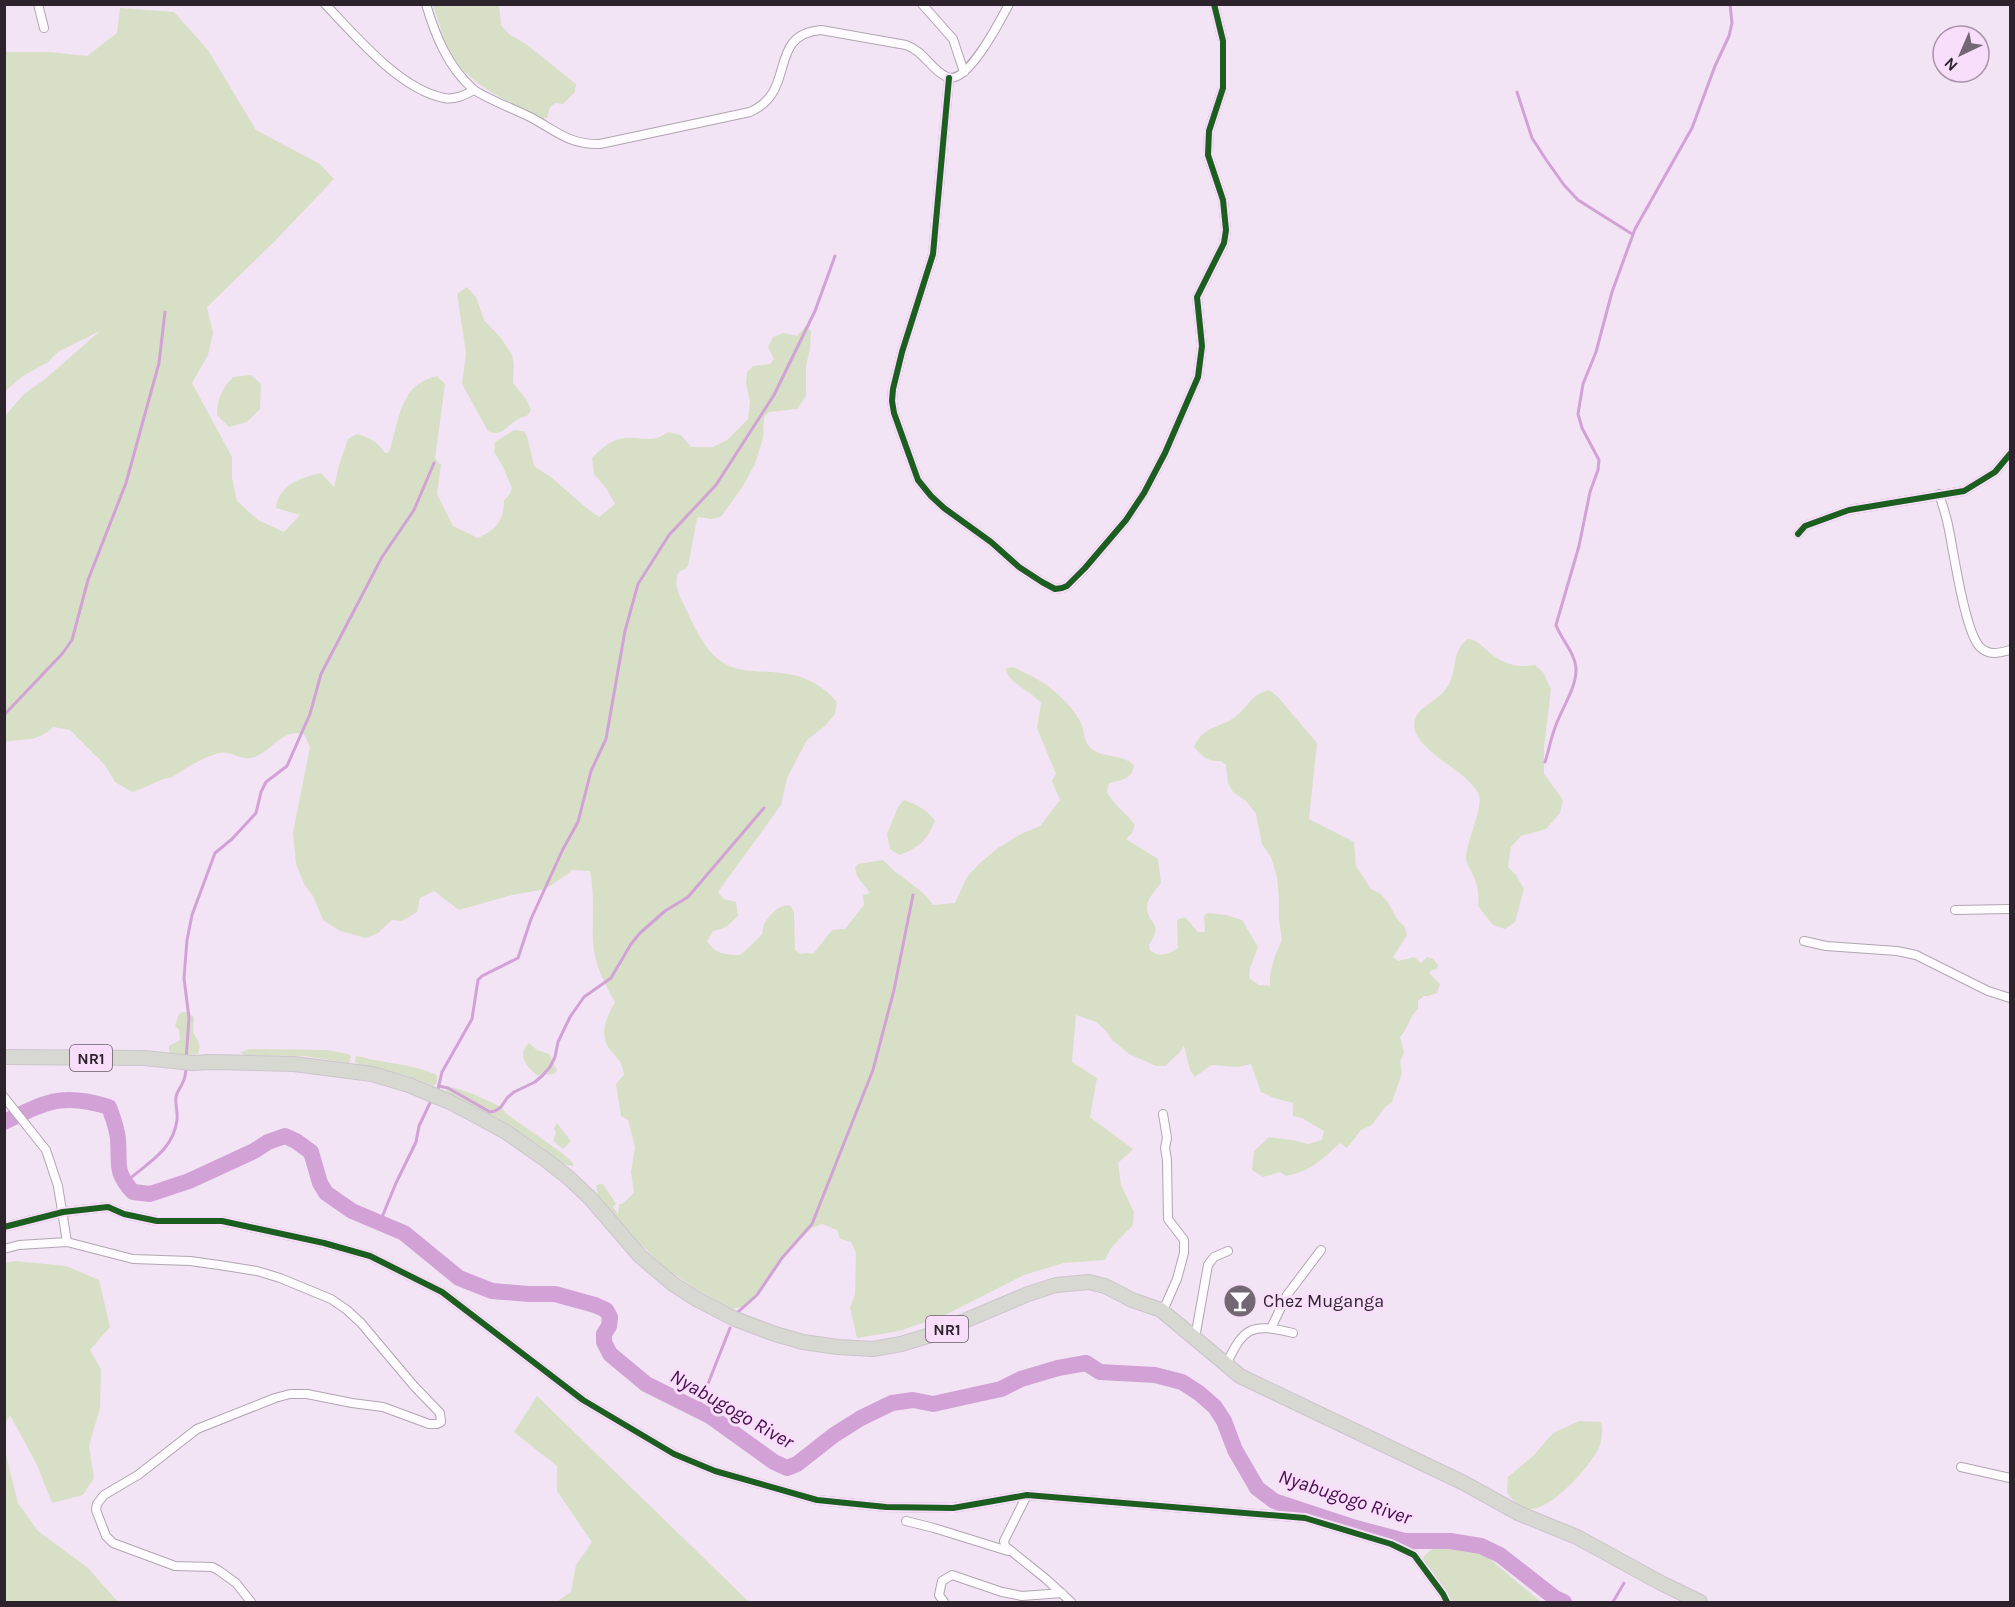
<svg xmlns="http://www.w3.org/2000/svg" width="2015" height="1607" font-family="Karla,sans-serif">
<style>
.green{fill:#d7e0c7}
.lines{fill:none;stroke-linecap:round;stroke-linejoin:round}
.stream{stroke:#d2a2d7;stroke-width:3}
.river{stroke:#d2a2d7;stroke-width:16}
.street-casing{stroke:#b0a5b1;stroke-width:10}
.highway-casing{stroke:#ccc5cd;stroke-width:16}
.street{stroke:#fdfbfd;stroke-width:8}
.highway{stroke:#d6d8d1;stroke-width:14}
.cycleway-casing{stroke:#f8defa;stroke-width:10}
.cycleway{stroke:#1b5e20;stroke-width:6}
.labels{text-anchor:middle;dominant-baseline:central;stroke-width:6;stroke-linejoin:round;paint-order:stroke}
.shield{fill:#f8defa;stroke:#6a5b6a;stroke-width:1.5}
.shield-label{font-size:16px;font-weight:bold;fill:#2d232d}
.poi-label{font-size:18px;fill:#2d232d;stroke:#f8defa;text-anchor:start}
.water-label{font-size:20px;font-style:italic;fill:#460c4d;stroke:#f8defa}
</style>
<rect width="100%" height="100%" fill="#f2e4f4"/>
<g class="green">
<path d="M433,5H499L501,25L509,34L526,44L576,84L575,92L563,104L555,103L550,107L547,118L542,119C511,102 468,86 451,53C442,38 439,21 433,5Z"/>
<path d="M120,8L174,12L208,50L256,130L320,164L334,179L273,243L207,307L213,333L208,355L192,383L232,457V478L237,501L258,520L284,532L300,515L276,508C278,485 302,477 321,473L334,487L339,465L348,439L357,434C370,438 377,441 385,453L389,452C400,421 398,385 437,376L445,384L435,459L441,465L437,494L453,526L478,538C496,530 504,521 504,500L510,494L512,488L502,465L494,452L495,442L514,430L524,431L527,436L534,466L552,478L589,510L599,517L615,504L606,488L594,474L592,458C600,450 608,442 620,439C638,434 650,446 668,432L681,435L691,447H713L727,440L748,419L750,402L746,384L747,372L753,366L770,364L774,359L768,347L773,337L784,333L797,336L806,326L811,331L810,349L806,366V396L797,409L769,412L764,417L763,438L755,464L743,486L721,517L712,519L699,517L697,519L688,566L685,569L680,571C672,580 679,595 684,605C693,624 702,646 719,660C735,672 753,671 772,672C799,674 819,681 837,702L835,714L825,726L807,740L787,778L781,805L718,892L724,899L736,902L738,915C731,924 725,929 713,931L707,941C715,954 726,955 740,955C745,951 759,938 762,934C763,931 763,927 764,924C770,915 779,903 791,906L794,913L795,950L801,954L808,953L813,954L832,930L845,929L864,905L863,895L870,893L857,876L855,868L858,864L883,860C889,865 894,872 901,876C913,886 924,891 933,905L955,903L967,877L980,863L998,848L1021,834L1040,826L1060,800L1052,781L1056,774L1037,728L1041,703C1032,692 1008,683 1006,669C1014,665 1016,669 1023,672C1046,682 1069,700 1081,723C1084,730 1084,739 1088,745C1098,759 1122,753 1134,765C1133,779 1121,780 1109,783L1107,792C1114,805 1126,813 1135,825L1132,833L1126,839L1158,859L1161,883C1156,890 1146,899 1147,909C1149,926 1164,922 1149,945L1150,950C1158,958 1169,954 1178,948L1177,920L1185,917L1198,932H1205L1204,916L1207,913L1226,915L1242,920L1258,947L1250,968L1249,978L1259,985L1270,986V974L1275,956L1282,940L1279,919V899L1277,877L1271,857L1262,844L1256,814L1246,801L1233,792L1228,783L1226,765L1221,761C1208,762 1203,757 1194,747C1203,727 1215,729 1232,719C1247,710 1250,694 1269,690L1278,697L1317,743L1309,819L1354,842L1356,866L1371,889L1381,894L1389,904L1397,919L1405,927L1407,935L1393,957L1398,961L1414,957L1421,963L1427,957L1433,959L1438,965L1437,969L1432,970L1429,973L1440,984L1437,993L1428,996H1424L1418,1001V1009C1409,1017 1408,1029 1400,1037L1404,1053L1400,1062L1402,1073L1392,1102L1385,1107L1372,1125L1361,1130L1347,1148L1340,1143C1321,1160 1312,1171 1286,1176L1280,1172L1263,1177L1252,1170L1254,1151L1269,1137L1293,1140L1308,1144L1322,1140L1324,1131L1302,1118L1293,1116V1103L1274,1098L1261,1092L1251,1064L1238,1067L1211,1065L1195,1077L1190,1070L1184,1046L1179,1053L1165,1066H1156L1129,1054L1112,1040L1107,1032L1096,1022L1076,1015L1072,1062L1097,1078L1090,1117L1133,1149L1118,1163L1121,1185L1134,1212L1133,1225L1111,1248L1105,1260L1064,1263L1024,1275L943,1316L899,1331L857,1338L850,1308L855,1294L856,1253L851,1242L840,1239L837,1230L822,1224L812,1228L790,1249L757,1295L744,1306L733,1309L705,1295L668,1270L638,1242L609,1209L598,1196L596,1185L603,1184L616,1204L613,1207L618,1214L619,1204H622L634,1193L631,1172L635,1147L628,1120L621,1116L616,1084L624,1075C623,1064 619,1060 611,1051C598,1035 606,1018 615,1002C604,984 594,963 593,941C592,916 595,897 590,871L573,870L550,886L541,890L512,895L459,910L434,891L420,898L417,912L402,921L392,920L378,933L366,938L340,931L323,920L313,896L304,884L296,864L293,832L310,747L304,734C279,729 271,754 251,758C240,760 230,750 219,753C202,758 189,766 174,776C170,778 166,778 161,780C151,784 142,789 132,792L115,782L105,765L70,730L53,727C37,743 24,738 5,742V416L24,394L44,380L100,331L58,352L48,362L23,376L5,391V48L7,52H49L87,56L117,33Z"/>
<path d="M467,287L476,297L484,320L501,338L512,355L514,365L513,383L526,399L531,410L527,416C512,417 503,440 488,431L462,384L466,353L457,294Z"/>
<path d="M251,375L261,384L260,409L247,422L229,427L217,415C217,398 222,389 233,377Z"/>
<path d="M1468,639C1480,640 1486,652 1497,658C1509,666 1521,667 1535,665L1543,672L1551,689L1544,747V774L1563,800L1560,813L1546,829L1521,836L1511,847L1508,867L1516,875L1524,889L1515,922L1505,929L1493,925L1478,906C1479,894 1478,886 1473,875C1471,870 1466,864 1466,858C1466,843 1483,808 1479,796C1471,769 1399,747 1417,715C1424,704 1441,699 1449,684C1457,669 1452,649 1468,639Z"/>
<path d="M904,800C918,805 927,810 935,821C927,840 919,848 899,855L890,849L887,834L898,807Z"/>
<path d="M183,1012H186L194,1017C194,1023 192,1029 194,1034C198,1042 202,1045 198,1054L179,1056L171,1054L169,1050V1046L180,1040L179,1030L175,1026L179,1014Z"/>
<path d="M529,1043L537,1050L549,1054L557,1070L554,1074L537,1075C525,1066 517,1054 529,1043Z"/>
<polygon points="250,1049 328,1050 348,1054 351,1056 349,1063 305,1056 244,1055 240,1052"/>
<path d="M356,1056C362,1056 367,1059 374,1060C389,1063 426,1067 437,1076V1082L434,1086L405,1075L355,1063Z"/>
<path d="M448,1086L471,1093L499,1106L508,1115L562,1153L573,1163V1166C562,1166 550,1153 541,1147C513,1126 482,1110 450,1094L446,1091Z"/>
<polygon points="557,1123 571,1141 563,1149 553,1141 556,1133 554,1128"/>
<polygon points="15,1261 66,1266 99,1280 110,1327 90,1350 101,1369 100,1408 89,1446 94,1478 83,1495 52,1503 37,1465 10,1415 5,1423 5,1263"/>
<polygon points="537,1396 749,1602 556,1602 571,1592 576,1565 592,1542 557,1491 557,1466 514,1432"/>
<path d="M1579,1421L1601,1422C1603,1430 1602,1437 1600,1445C1593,1464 1551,1511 1529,1509C1520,1508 1513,1500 1507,1493L1508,1477L1534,1455L1553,1433Z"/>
<polygon points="5,1451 18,1503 38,1531 88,1568 118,1602 5,1602"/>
<polygon points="1443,1545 1454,1545 1485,1555 1541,1602 1450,1602 1433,1573 1423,1563 1424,1556 1429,1551"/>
</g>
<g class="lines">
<g class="stream">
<polyline points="1517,92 1532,138 1547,161 1564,185 1578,200 1632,234"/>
<polyline points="4,715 62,654 72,640 88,580 126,483 159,363 165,312"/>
<path d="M1545,762C1549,750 1551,737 1556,725C1562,708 1577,687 1576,668C1575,653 1561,639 1556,625L1579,546L1590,492L1598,470L1599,460L1582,428L1578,414L1583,384L1596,352L1612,292L1635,229L1692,128L1715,66L1729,36L1732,23L1730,4"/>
<polyline points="186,1060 189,1018 184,978 187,940 192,915 215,853 232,839 256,813 261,792 266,782 287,766 310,714 321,674 382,557 414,510 434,463"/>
<polyline points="439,1086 448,1088 490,1112 495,1111 501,1107 507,1098 514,1092 535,1082 543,1075 550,1067 555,1057 558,1042 570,1017 584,997 611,978 631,944 640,933 665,911 688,897 764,808"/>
<polyline points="438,1089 442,1072 472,1019 478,980 482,976 518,958 531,919 563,849 578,822 591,771 606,739 625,631 638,584 669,535 716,485 774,395 815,311 835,256"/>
<path d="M125,1183C145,1164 173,1152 177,1120C178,1112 175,1105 176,1097C177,1091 180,1089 182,1084C185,1079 186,1072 186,1066"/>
<polyline points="380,1222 396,1183 416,1142 419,1126 430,1103"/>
<polyline points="738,1312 757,1295 782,1258 812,1224 873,1070 894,990 913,895"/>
<polyline points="698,1409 730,1328"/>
<polyline points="1613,1602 1624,1583"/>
</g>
<path class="river" d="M4,1122C46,1102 62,1092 109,1107C113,1118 117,1128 118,1139C120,1165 114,1171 133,1192L150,1194L189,1181L254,1151L268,1142L285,1136L296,1141L311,1152L320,1183L326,1193L352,1211L404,1233L459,1278L492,1291L529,1294H555L595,1305L606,1310L610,1317L609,1326L604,1334V1342L610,1354L646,1384L710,1416L774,1462L787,1468L797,1464L834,1435L861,1418L892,1403L913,1400L933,1404L1001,1389L1021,1379L1058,1368L1086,1363L1100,1372L1155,1375L1182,1382L1199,1393L1215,1407L1224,1421L1235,1450L1257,1488L1274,1501L1356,1528L1405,1541H1450L1481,1546L1500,1555L1555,1598L1564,1602"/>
<g class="street-casing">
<g id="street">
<polyline points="38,4 44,28"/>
<path d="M325,4C356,36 399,89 444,98C455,100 465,95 474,90"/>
<path d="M426,4C435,35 448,67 473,89C484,98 517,110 532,118C556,131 570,145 600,144L750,112C798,91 766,35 821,30L906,45C924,51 931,70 947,77C967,86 1001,19 1009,4"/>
<polyline points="922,4 953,39 964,72"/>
<polyline points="949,78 933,254 902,352 893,389 892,401 894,413 918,480 931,496 944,508 991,542 1019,567 1042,582 1055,589 1062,588 1067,586 1085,568 1126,520 1144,493 1165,453 1198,377 1202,346 1197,297 1224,243 1226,230 1223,200 1208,155 1209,131 1223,88 1223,41 1214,4"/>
<path d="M1939,494C1943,506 1947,518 1949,530C1954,554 1965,632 1980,647C1989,656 1999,653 2010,650"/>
<polyline points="1798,534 1805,526 1849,510 1964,491 1995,472 2010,454"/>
<polyline points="1955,910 2010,909"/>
<polyline points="1804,941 1826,946 1897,951 1916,955 1988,991 2010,998"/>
<polyline points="4,1097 46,1150 58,1186 67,1242"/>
<polyline points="4,1227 63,1212 108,1207 124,1214 157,1221 222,1221 324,1243 370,1256 442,1292 583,1400 674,1454 715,1471 817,1500 886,1507 953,1508 1027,1495 1305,1518 1391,1544 1414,1555 1443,1594 1447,1602"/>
<polyline points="4,1249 19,1245 67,1242 133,1259 190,1261 219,1265 257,1271 280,1278 331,1299 347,1310 361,1323 414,1386 440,1413 441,1422 437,1424 429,1424 383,1407 352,1403 307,1394 290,1394 275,1398 197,1429 138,1475 104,1495 97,1504 96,1510 106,1536 113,1543 175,1566 212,1567 218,1570 236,1583 251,1602"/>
<polyline points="1161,1310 1166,1304 1177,1279 1184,1253 1184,1240 1168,1219 1167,1160 1165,1148 1167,1138 1163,1114"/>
<polyline points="1271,1328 1287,1295 1321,1250"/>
<polyline points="1195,1338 1208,1265 1214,1257 1228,1251"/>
<path d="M1226,1365C1244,1326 1252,1323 1293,1333"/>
<polyline points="1961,1467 2010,1478"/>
<polyline points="1027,1495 1004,1541 1005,1546 1046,1579 1071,1602"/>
<polyline points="906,1521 934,1528 1008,1551"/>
<polyline points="944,1602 939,1595 942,1581 952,1575 1002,1592 1022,1596 1062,1593"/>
</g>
</g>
<g class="highway-casing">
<polyline id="highway" points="4,1057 145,1058 192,1063 211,1062 294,1064 372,1074 409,1085 450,1102 484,1120 506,1132 546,1160 569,1178 591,1199 640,1256 673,1284 698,1300 735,1319 775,1334 803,1342 838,1347 873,1349 901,1344 931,1335 1028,1294 1056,1285 1089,1282 1105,1286 1132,1300 1161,1310 1240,1376 1464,1483 1518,1513 1577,1537 1661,1583 1700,1602"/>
</g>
<use href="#street" class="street"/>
<use href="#highway" class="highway"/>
<g class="cycleway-casing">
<g id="cycleway">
<polyline points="949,78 933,254 902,352 893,389 892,401 894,413 918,480 931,496 944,508 991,542 1019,567 1042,582 1055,589 1062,588 1067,586 1085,568 1126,520 1144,493 1165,453 1198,377 1202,346 1197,297 1224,243 1226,230 1223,200 1208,155 1209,131 1223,88 1223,41 1214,4"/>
<polyline points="1798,534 1805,526 1849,510 1964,491 1995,472 2010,454"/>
<polyline points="4,1227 63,1212 108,1207 124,1214 157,1221 222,1221 324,1243 370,1256 442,1292 583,1400 674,1454 715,1471 817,1500 886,1507 953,1508 1027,1495 1305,1518 1391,1544 1414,1555 1443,1594 1447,1602"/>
</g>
</g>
<use href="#cycleway" class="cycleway"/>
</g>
<defs>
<g id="bar-disc" transform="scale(1.725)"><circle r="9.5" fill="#726773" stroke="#f8defa"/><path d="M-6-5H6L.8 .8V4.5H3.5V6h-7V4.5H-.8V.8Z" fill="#fff"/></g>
</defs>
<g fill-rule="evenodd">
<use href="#bar-disc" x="1240" y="1301"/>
</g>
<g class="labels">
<g class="shield">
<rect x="70" y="1045" width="42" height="26" rx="4.5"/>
<rect x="926" y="1316" width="42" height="26" rx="4.5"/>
</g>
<g class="shield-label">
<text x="91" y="1058">NR1</text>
<text x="947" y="1329">NR1</text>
</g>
<g class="poi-label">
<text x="1263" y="1301">Chez Muganga</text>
</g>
<g class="water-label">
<text transform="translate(732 1409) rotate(30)">Nyabugogo River</text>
<text transform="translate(1345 1497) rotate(18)">Nyabugogo River</text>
</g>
</g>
<rect width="2015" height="1607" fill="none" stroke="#2d232d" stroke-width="12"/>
<g transform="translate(1961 54) rotate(224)"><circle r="28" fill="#f8defa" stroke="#a793a8" stroke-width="1.5"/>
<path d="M0-4.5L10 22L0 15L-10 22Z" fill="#726773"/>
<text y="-9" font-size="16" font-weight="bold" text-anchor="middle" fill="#2d232d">N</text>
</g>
</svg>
